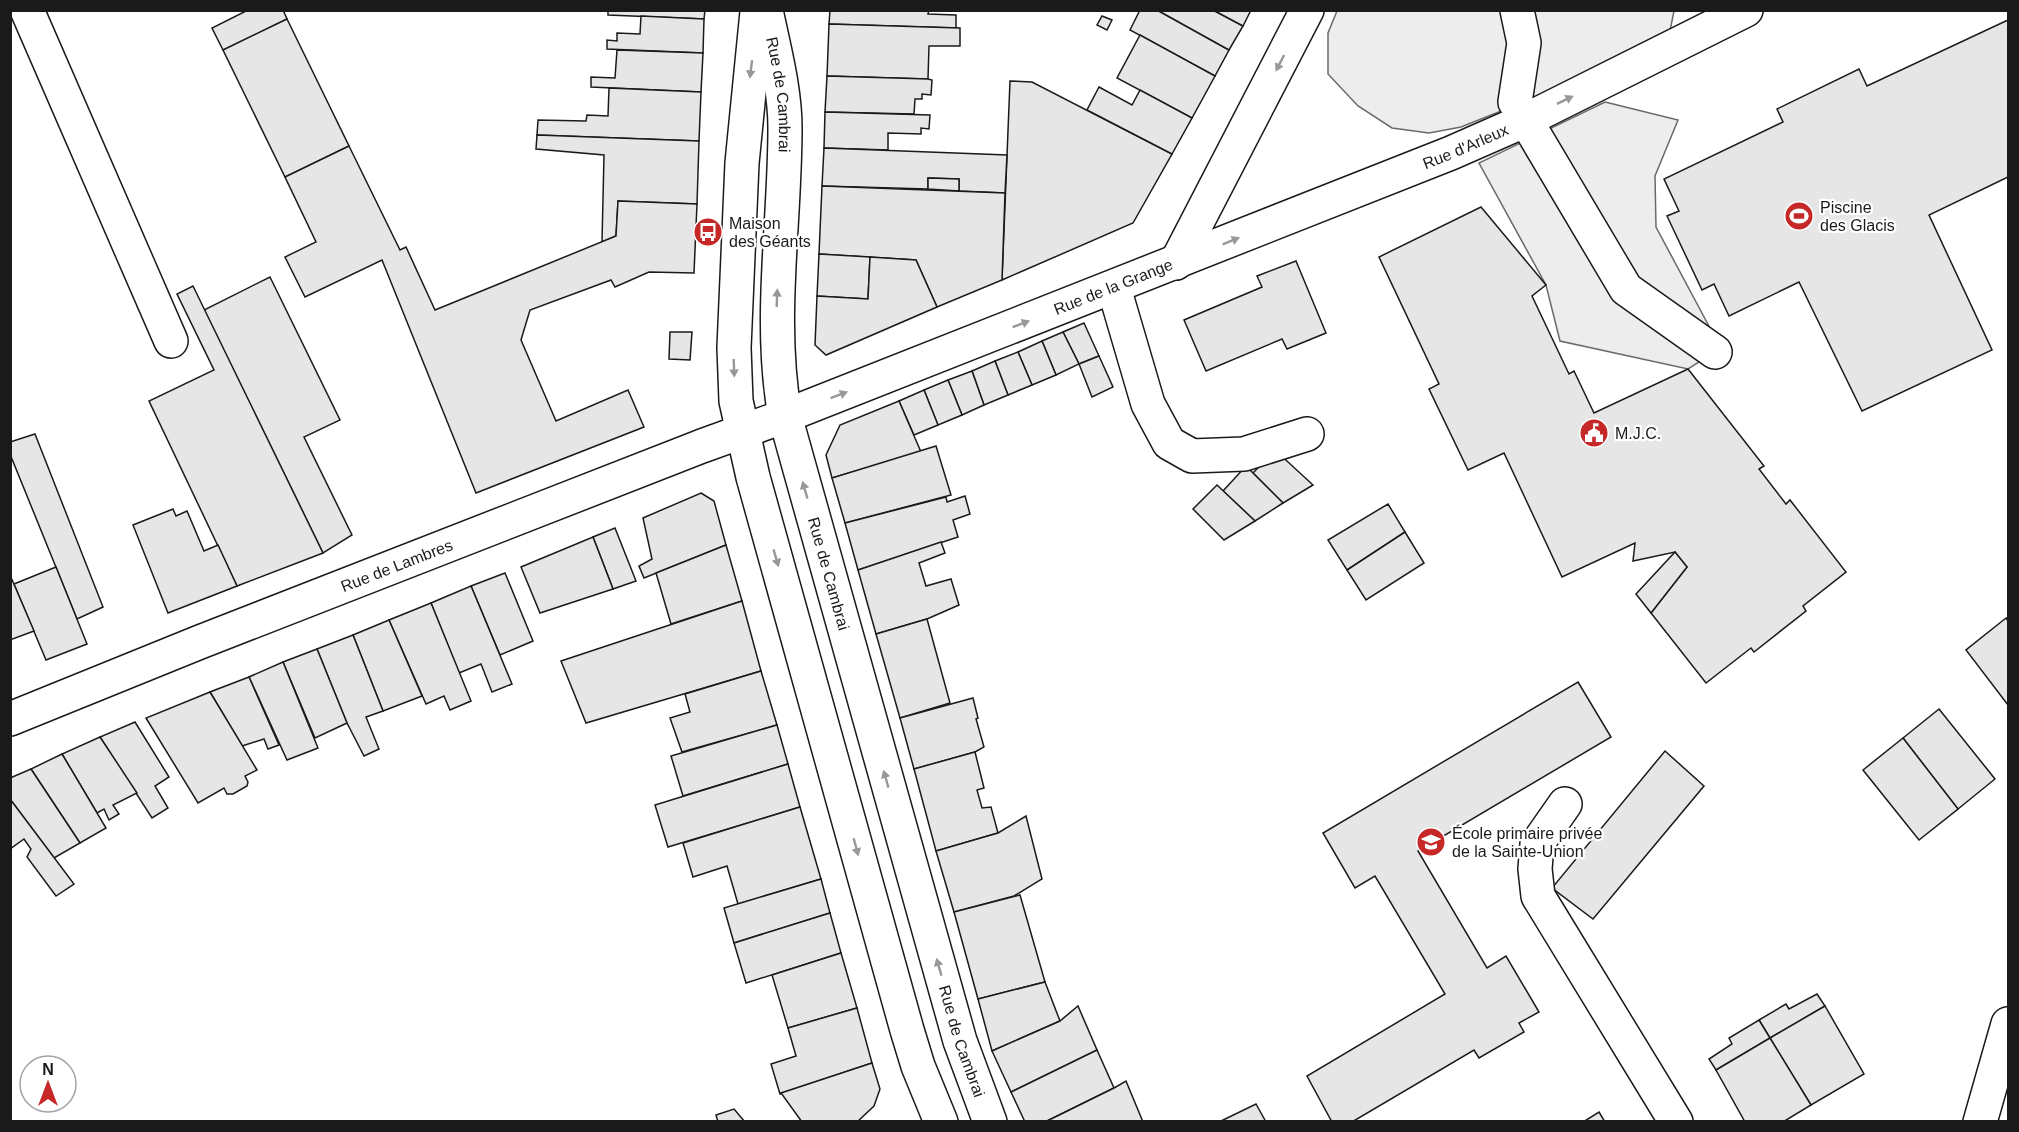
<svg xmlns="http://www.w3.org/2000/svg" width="2019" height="1132" font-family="Arial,sans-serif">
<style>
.built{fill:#ededed;stroke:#6a6a6a;stroke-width:1.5}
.building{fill:#e6e6e6;stroke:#1a1a1a;stroke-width:1.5}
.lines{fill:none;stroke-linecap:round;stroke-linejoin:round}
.minor-casing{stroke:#1a1a1a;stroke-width:36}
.major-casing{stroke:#1a1a1a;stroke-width:36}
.minor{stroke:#fff;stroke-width:33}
.major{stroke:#fff;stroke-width:33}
.oneway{fill:#989898}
.labels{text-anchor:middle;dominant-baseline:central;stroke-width:4.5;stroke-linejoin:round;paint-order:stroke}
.street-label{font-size:16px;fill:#1a1a1a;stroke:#fff}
.poi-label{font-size:16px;fill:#1a1a1a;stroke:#fff;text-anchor:start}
</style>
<rect width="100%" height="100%" fill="#fff"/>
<g class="built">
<polygon points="1337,11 1674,11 1670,31 1531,99 1461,127 1429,133 1392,128 1358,106 1328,74 1328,33"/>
<polygon points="1605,102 1678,120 1655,176 1656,227 1711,330 1715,352 1688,369 1560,341 1546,285 1479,163"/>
</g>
<g class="building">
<polygon points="248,10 283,10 287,19 223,50 212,28"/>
<polygon points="608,10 705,10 704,19 608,15"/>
<polygon points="830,10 929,10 928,14 956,15 956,28 829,24"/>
<polygon points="1140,10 1157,10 1229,50 1215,76 1130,30"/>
<polygon points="1157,10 1213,10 1243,26 1229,50"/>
<polygon points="1213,10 1251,10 1243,26"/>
<polygon points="641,16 704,19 703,53 607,49 607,40 617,41 617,33 640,34"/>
<polygon points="1102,16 1112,20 1107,30 1097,25"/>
<polygon points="287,19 349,146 285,177 223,50"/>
<polygon points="2008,20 2008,177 1929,215 1992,350 1862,411 1799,282 1729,316 1714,284 1702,290 1667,216 1679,211 1664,179 1783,122 1777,109 1859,69 1867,86"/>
<polygon points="829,24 960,28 960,46 929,46 928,79 827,76"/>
<polygon points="1140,35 1215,76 1192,118 1117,78"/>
<polygon points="617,50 703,53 701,92 591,87 591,77 615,78"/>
<polygon points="827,76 928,79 932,80 931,95 922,94 922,99 915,99 914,114 825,112"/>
<polygon points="1010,81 1032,82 1172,154 1133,223 1002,280"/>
<polygon points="1099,87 1132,105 1140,90 1192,118 1172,154 1087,110"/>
<polygon points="609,88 701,92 699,141 537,135 538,120 586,121 587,115 608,116"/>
<polygon points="825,112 930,115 929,129 921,128 921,134 888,133 888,150 824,148"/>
<polygon points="537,135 699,141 697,204 618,201 616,236 602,242 604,155 536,149"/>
<polygon points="349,146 400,250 406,247 435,310 616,236 618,201 697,204 694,273 649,272 615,287 611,280 530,310 521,340 556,421 628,390 644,427 476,493 382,260 305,297 285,257 316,242 285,177"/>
<polygon points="824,148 1007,155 1005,193 959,191 959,179 928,178 928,189 822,186"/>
<polygon points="928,178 959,179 959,191 928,189"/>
<polygon points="822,186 1005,193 1002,280 937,307 916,260 819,254"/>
<polygon points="1481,207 1546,285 1532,296 1569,374 1574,371 1594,413 1688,369 1764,466 1759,469 1786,504 1790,500 1846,572 1803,606 1806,611 1754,652 1751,648 1706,683 1651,613 1687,567 1675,552 1633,561 1635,543 1562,577 1504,453 1468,470 1429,389 1439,384 1379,257"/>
<polygon points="819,254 870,257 868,299 817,296"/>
<polygon points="870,257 916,260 937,307 826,355 815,345 817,296 868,299"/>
<polygon points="1296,261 1326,333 1287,349 1282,339 1206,371 1184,320 1262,287 1257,276"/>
<polygon points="270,277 340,420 304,437 352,535 323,553 204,310"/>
<polygon points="193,286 323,553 237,586 149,401 214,370 177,294"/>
<polygon points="1084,323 1099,356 1079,364 1063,332"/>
<polygon points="670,332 692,332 690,360 669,359"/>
<polygon points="1063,332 1079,364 1056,375 1042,341"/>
<polygon points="1042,341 1056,375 1032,385 1018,352"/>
<polygon points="1018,352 1032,385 1008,395 995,361"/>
<polygon points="1099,356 1113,387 1092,397 1079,364"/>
<polygon points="995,361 1008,395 984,405 972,371"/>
<polygon points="972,371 984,405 962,415 948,380"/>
<polygon points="948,380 962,415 938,425 924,390"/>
<polygon points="924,390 938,425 914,435 899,401"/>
<polygon points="899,401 921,452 832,478 826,455 840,425"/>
<polygon points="35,434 103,607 77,619 10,454 10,442"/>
<polygon points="936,446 951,495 845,523 832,478"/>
<polygon points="1275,450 1313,485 1283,503 1253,473"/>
<polygon points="1246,466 1283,503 1255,521 1223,491"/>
<polygon points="1217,485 1255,521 1224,540 1193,509"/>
<polygon points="701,493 714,501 726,545 644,578 639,566 652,559 643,518"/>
<polygon points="965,496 970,514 953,520 958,537 858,570 845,523 946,497 947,502"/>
<polygon points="1388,504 1405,532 1347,570 1328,540"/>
<polygon points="173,509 176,516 187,511 204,551 218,545 237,586 168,613 133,525"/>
<polygon points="615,528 636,581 613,589 593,537"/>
<polygon points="1405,532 1424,563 1366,600 1347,570"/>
<polygon points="593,537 613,589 540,613 521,567"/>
<polygon points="941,542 945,553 919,563 926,586 951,579 959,605 927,619 876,634 858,570"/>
<polygon points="726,545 742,601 671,624 656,573"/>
<polygon points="1675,552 1687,567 1651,613 1636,594"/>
<polygon points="56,567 87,644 46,660 14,584"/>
<polygon points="505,573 533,641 500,655 471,586"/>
<polygon points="10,575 34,631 10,640"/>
<polygon points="471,586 512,684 492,692 481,664 459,673 431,603"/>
<polygon points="742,601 761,671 586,723 561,661"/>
<polygon points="431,603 471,701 450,710 444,696 426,704 389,620"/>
<polygon points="2006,618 2008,621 2008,705 1966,650"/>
<polygon points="927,619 950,703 900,718 876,634"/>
<polygon points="389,620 422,696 383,711 353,635"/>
<polygon points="353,635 383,711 366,717 379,749 364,756 347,723 317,649"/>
<polygon points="317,649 347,723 315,738 283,662"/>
<polygon points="283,662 318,748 287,760 249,677"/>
<polygon points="761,671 777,725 682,752 670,718 690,712 685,694"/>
<polygon points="249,677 279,745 268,749 264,739 242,746 210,692"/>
<polygon points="1578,682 1611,737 1418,851 1487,968 1506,956 1539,1012 1519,1023 1524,1032 1479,1058 1474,1050 1352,1122 1332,1122 1307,1076 1445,994 1375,876 1355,888 1323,833"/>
<polygon points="210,692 257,770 245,776 248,782 247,786 233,794 227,794 224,788 198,803 146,718"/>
<polygon points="973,698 978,718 976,719 984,747 975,752 914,769 900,718"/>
<polygon points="1939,709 1995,779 1958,809 1903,738"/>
<polygon points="135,722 169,777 155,786 168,808 152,818 100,737"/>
<polygon points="777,725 788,764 683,796 671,756"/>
<polygon points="100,737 137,793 113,805 119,814 109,820 104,809 97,813 62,754"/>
<polygon points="1903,738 1958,809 1919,840 1863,770"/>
<polygon points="1665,751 1704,786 1593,919 1552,888"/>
<polygon points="975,752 984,788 977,790 982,808 991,807 998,833 936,851 914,769"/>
<polygon points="62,754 106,828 80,843 31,769"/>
<polygon points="788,764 800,807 668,847 655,805"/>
<polygon points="31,769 80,843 54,858 10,799 10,778"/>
<polygon points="10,799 74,884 56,896 27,857 31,849 24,839 10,849"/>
<polygon points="800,807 821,879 738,904 727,866 693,877 683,843"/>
<polygon points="1026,816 1042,879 1014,896 954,912 936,851 998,833"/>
<polygon points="821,879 830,913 734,943 724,908"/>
<polygon points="1020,895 1045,982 978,999 954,912"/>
<polygon points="830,913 841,953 746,983 734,943"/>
<polygon points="841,953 857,1008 788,1028 772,975"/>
<polygon points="1045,982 1060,1021 992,1051 978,999"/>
<polygon points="1817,994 1825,1006 1770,1038 1759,1020 1786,1004 1789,1009"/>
<polygon points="1078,1006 1097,1050 1011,1092 992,1051 1060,1021"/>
<polygon points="1825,1006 1864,1074 1811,1105 1770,1038"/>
<polygon points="857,1008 872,1063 780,1094 771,1064 796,1056 788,1028"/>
<polygon points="1759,1020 1770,1038 1716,1070 1709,1059 1732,1044 1729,1038"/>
<polygon points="1770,1038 1811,1105 1783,1122 1745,1122 1716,1070"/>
<polygon points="1097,1050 1114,1088 1045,1122 1025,1122 1011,1092"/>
<polygon points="872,1063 880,1089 874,1106 857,1122 802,1122 781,1093"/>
<polygon points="1126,1081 1143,1122 1045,1122 1114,1088"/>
<polygon points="1256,1104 1266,1122 1219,1122"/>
<polygon points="734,1109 745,1122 718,1122 716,1115"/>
<polygon points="1599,1112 1605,1122 1583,1122"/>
</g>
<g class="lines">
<g class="minor-casing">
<g id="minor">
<polyline points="27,10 171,341"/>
<polyline points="1517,10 1524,43 1515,102 1626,289 1715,352"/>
<polyline points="1176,263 1307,10"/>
<polyline points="1114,288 1148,404 1169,443 1192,456 1244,454 1307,434"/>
<path id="s1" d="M10,719L200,642L702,446L785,416L1451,153L1526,120L1746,10"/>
<polyline points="1565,804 1537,844 1535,869 1538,896 1676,1122"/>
<polyline points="1980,1122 2008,1024"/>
</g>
</g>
<g class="major-casing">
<g id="major">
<path id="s2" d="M766,10C774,49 785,89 785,128C785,225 768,320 785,416L960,1041L990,1122"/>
<polyline points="757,12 742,163 734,348 736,401 753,477 907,1030 918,1066 941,1122"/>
</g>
</g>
<use href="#minor" class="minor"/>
<use href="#major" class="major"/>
</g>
<defs><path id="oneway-solid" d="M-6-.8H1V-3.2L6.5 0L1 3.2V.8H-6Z" transform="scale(1.5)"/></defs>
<g class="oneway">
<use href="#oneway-solid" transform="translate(1280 63) rotate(117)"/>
<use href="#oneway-solid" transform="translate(751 69) rotate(97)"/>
<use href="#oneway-solid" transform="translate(1565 100) rotate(-26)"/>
<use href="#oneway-solid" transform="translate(1231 241) rotate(-22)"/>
<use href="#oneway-solid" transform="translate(777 298) rotate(-88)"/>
<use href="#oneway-solid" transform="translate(1021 324) rotate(-21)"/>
<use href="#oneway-solid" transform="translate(734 368) rotate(88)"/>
<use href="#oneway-solid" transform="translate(839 395) rotate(-21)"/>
<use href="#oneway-solid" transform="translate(805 490) rotate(-106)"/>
<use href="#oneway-solid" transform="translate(776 558) rotate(74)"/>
<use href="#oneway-solid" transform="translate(886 779) rotate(-106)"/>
<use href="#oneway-solid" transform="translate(856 847) rotate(75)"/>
<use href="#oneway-solid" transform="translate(939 967) rotate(-106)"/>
</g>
<defs>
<g id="stadium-disc" transform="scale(1.5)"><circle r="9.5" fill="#c62828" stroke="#fff"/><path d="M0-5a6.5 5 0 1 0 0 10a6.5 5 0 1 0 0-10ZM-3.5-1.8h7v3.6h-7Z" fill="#fff"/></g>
<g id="bus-disc" transform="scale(1.5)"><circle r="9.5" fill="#c62828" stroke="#fff"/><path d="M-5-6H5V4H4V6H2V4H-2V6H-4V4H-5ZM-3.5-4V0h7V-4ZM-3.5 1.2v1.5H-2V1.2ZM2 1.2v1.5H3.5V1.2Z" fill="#fff"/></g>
<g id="civic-disc" transform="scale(1.5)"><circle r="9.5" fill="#c62828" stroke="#fff"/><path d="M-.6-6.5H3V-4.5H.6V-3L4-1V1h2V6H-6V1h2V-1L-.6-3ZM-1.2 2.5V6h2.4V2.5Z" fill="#fff"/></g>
<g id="school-disc" transform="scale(1.5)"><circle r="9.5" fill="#c62828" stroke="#fff"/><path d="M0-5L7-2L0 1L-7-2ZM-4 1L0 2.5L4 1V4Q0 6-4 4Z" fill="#fff"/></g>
</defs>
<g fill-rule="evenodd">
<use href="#stadium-disc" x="1799" y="216"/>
<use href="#bus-disc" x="708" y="232"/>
<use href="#civic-disc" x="1594" y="433"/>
<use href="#school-disc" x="1431" y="842"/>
</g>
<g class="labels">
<g class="street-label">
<text stroke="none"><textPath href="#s2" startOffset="86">Rue de Cambrai</textPath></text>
<text stroke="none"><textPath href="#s1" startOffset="1564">Rue d'Arleux</textPath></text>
<text stroke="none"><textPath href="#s1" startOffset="1185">Rue de la Grange</textPath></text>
<text stroke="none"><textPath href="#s1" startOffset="416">Rue de Lambres</textPath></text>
<text stroke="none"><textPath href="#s2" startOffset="572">Rue de Cambrai</textPath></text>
<text stroke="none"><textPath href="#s2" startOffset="1058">Rue de Cambrai</textPath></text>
</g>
<g class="poi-label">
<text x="1820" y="207">Piscine<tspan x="1820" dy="18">des Glacis</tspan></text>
<text x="729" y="223">Maison<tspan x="729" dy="18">des Géants</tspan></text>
<text x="1615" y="433">M.J.C.</text>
<text x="1452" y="833">École primaire privée<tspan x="1452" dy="18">de la Sainte-Union</tspan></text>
</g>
</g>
<rect width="2019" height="1132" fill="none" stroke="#1a1a1a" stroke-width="24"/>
<g transform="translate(48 1084)"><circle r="28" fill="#ffffff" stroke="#a3a3a3" stroke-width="1.5"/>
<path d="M0-4.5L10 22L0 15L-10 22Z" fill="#c62828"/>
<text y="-9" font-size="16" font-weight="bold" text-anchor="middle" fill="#1a1a1a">N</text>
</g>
</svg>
